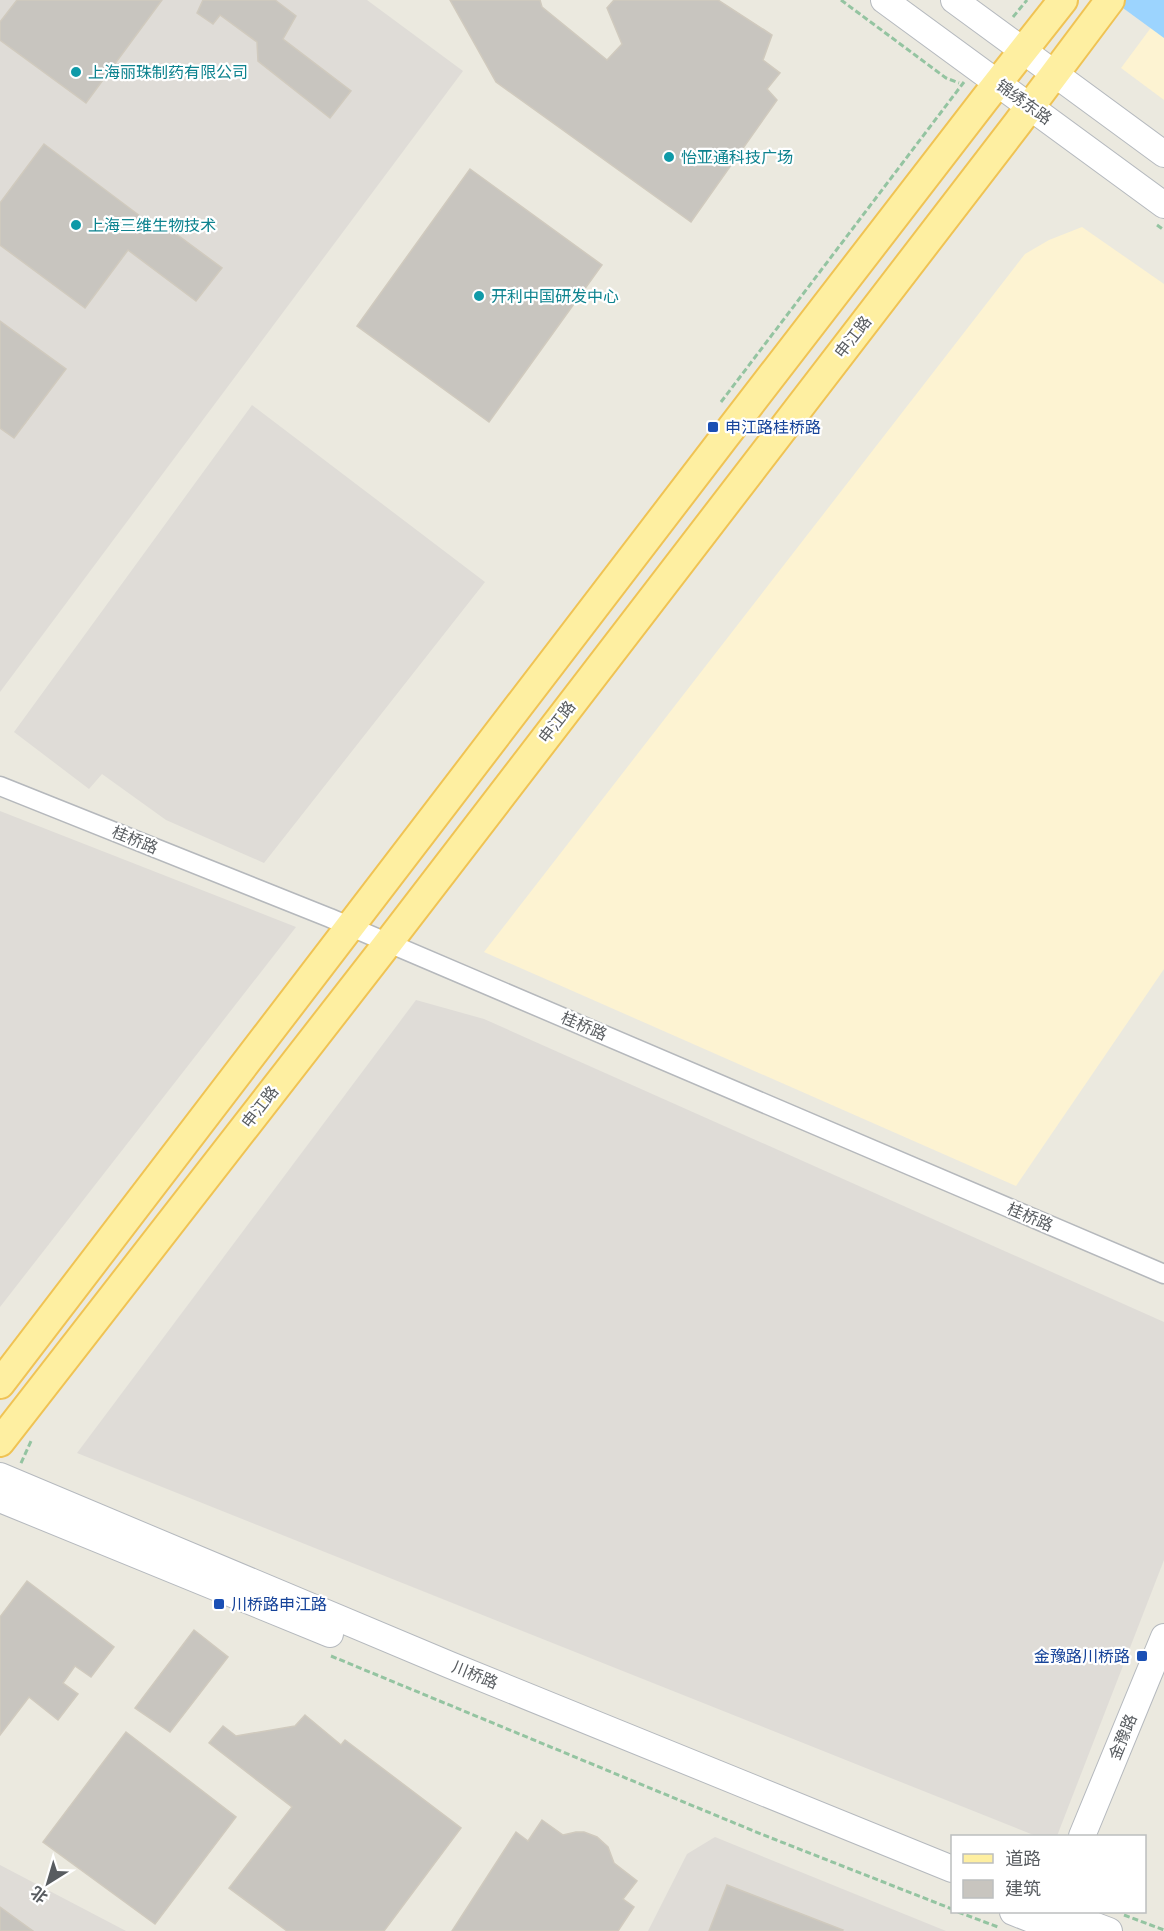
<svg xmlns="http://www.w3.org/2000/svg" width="1164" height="1931" font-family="'Public Sans','Noto Sans SC',sans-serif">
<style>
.commercial{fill:#fdf3d2}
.industrial{fill:#dfdcd7}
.water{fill:#9cd4fe}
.building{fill:#c8c5bf;stroke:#d0cabe;stroke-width:1.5}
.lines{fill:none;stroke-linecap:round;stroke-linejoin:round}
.street-casing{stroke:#b5b8bc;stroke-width:21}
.secondary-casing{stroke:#b5b9be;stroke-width:28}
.primary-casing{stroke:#f0c354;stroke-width:32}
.path{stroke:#94c4a1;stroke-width:3;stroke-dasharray:6 3;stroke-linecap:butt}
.street{stroke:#fff;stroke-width:18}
.secondary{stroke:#fff;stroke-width:26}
.primary{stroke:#feefa1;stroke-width:28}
.culture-dot{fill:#0f9aa8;stroke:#fff;stroke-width:2}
.transit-dot{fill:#1a4fb4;stroke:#fff;stroke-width:2}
.labels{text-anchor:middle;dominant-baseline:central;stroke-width:4.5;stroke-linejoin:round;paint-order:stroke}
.culture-label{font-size:16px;fill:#0d838f;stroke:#fff;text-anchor:start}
.street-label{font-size:16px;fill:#585c60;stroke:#fff}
.transit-label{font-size:16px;fill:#164399;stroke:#fff;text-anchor:start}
</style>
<rect width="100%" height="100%" fill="#ebe9df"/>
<g class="commercial">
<polygon points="1164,10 1164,100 1121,68"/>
<polygon points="1082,227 1164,284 1164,969 1016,1186 484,952 1025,254 1049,240"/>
</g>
<g class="industrial">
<polygon points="0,0 367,0 463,71 0,692"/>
<polygon points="252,405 485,582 264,863 166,820 102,774 89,789 14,732"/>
<polygon points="0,811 296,927 0,1307"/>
<polygon points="416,1000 484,1019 1164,1322 1164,1560 1057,1836 1036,1836 77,1453"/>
<polygon points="715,1837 946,1931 648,1931 687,1854"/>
<polygon points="0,1865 126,1931 0,1931"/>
</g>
<polygon class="water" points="1112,0 1164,0 1164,38"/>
<g class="building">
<polygon points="17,0 162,0 86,103 0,40 0,22"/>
<polygon points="203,0 275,0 296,16 283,39 351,91 330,118 258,61 257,42 220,15 213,24 197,13"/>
<polygon points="450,0 540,0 542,7 607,60 622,44 607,8 614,0 718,0 772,35 763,60 780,73 767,89 777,100 691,222 496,82"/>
<polygon points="44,144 156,228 160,222 222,268 196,301 128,250 85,308 0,245 0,203"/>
<polygon points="470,169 602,265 489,422 357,326"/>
<polygon points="0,321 66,369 14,438 0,428"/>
<polygon points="27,1581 114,1647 91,1677 75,1666 63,1683 78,1694 58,1720 29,1697 0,1735 0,1617"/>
<polygon points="194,1630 228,1657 170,1732 135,1708"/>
<polygon points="305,1715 341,1745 345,1740 461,1828 384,1931 287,1931 229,1888 292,1807 209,1743 223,1726 236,1736 295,1726"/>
<polygon points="126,1732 236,1817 155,1924 43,1842"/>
<polygon points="542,1820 563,1835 576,1832 584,1832 597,1837 608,1847 614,1863 637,1881 623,1899 634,1907 618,1931 452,1931 516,1832 528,1841"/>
<polygon points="727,1885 843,1930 842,1931 709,1931"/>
<polygon points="0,1907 33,1931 0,1931"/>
</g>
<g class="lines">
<g class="street-casing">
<polyline id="street" points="0,786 330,918 1164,1274"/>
</g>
<g class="secondary-casing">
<g id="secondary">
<polyline points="884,0 1164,205"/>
<polyline points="954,0 1164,154"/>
<polyline points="0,1476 450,1665 952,1869"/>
<polyline points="0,1499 330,1634"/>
<polyline points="1082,1836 1164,1637"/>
<polyline points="1013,1912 1062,1931"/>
<polyline points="1059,1912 1109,1931"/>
</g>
</g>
<g class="primary-casing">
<g id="primary">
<polyline points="0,1384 723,439 985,99 1063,0"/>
<polyline points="0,1442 388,943 1017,124 1110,0"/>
</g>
</g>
<g class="path">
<polyline points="841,0 946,78 959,83"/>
<polyline points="1013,17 1027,0"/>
<polyline points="1157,225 1164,230"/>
<polyline points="721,402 964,82"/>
<polyline points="21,1463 32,1439"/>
<polyline points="331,1656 761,1834 952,1909"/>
<polyline points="958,1912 998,1927"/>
<polyline points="1124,1915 1164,1930"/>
</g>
<use href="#street" class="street"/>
<use href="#secondary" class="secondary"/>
<use href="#primary" class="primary"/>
</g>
<g class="culture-dot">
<circle cx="76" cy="72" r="6"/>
<circle cx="669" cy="157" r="6"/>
<circle cx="76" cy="225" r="6"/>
<circle cx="479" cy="296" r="6"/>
</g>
<g class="transit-dot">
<rect x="707" y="421" width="12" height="12" rx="3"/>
<rect x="213" y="1598" width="12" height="12" rx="3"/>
<rect x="1136" y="1650" width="12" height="12" rx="3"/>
</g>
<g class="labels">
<g class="culture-label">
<text x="88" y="72">上海丽珠制药有限公司</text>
<text x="681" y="157">怡亚通科技广场</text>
<text x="88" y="225">上海三维生物技术</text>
<text x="491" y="296">开利中国研发中心</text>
</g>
<g class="street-label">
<text transform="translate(1024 102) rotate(36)">锦绣东路</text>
<text transform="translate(853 337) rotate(-52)">申江路</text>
<text transform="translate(557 722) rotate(-52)">申江路</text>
<text transform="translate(135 840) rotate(22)">桂桥路</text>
<text transform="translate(584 1026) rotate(23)">桂桥路</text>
<text transform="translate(260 1107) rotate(-52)">申江路</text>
<text transform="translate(1030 1217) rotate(23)">桂桥路</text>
<text transform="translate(475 1675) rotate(22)">川桥路</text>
<text transform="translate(1123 1737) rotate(-68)">金豫路</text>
</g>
<g class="transit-label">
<text x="725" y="427">申江路桂桥路</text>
<text x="231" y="1604">川桥路申江路</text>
<text x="1130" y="1656" text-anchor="end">金豫路川桥路</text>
</g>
</g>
<rect x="951" y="1835" width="195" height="78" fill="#ffffff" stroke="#bcbebf" stroke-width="1.5"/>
<rect x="963" y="1854" width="30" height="9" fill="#feefa1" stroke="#bcbebf" stroke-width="1.5"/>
<text x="1005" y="1865" font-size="18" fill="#585c60">道路</text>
<rect x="963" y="1880" width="30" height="18" fill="#c8c5bf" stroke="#bcbebf" stroke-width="1.5"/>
<text x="1005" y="1895" font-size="18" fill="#585c60">建筑</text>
<g transform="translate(48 1883) rotate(217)" stroke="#ffffff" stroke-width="4.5" paint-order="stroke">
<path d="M0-4.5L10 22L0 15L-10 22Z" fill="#585c60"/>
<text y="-9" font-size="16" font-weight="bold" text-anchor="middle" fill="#585c60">北</text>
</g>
</svg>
